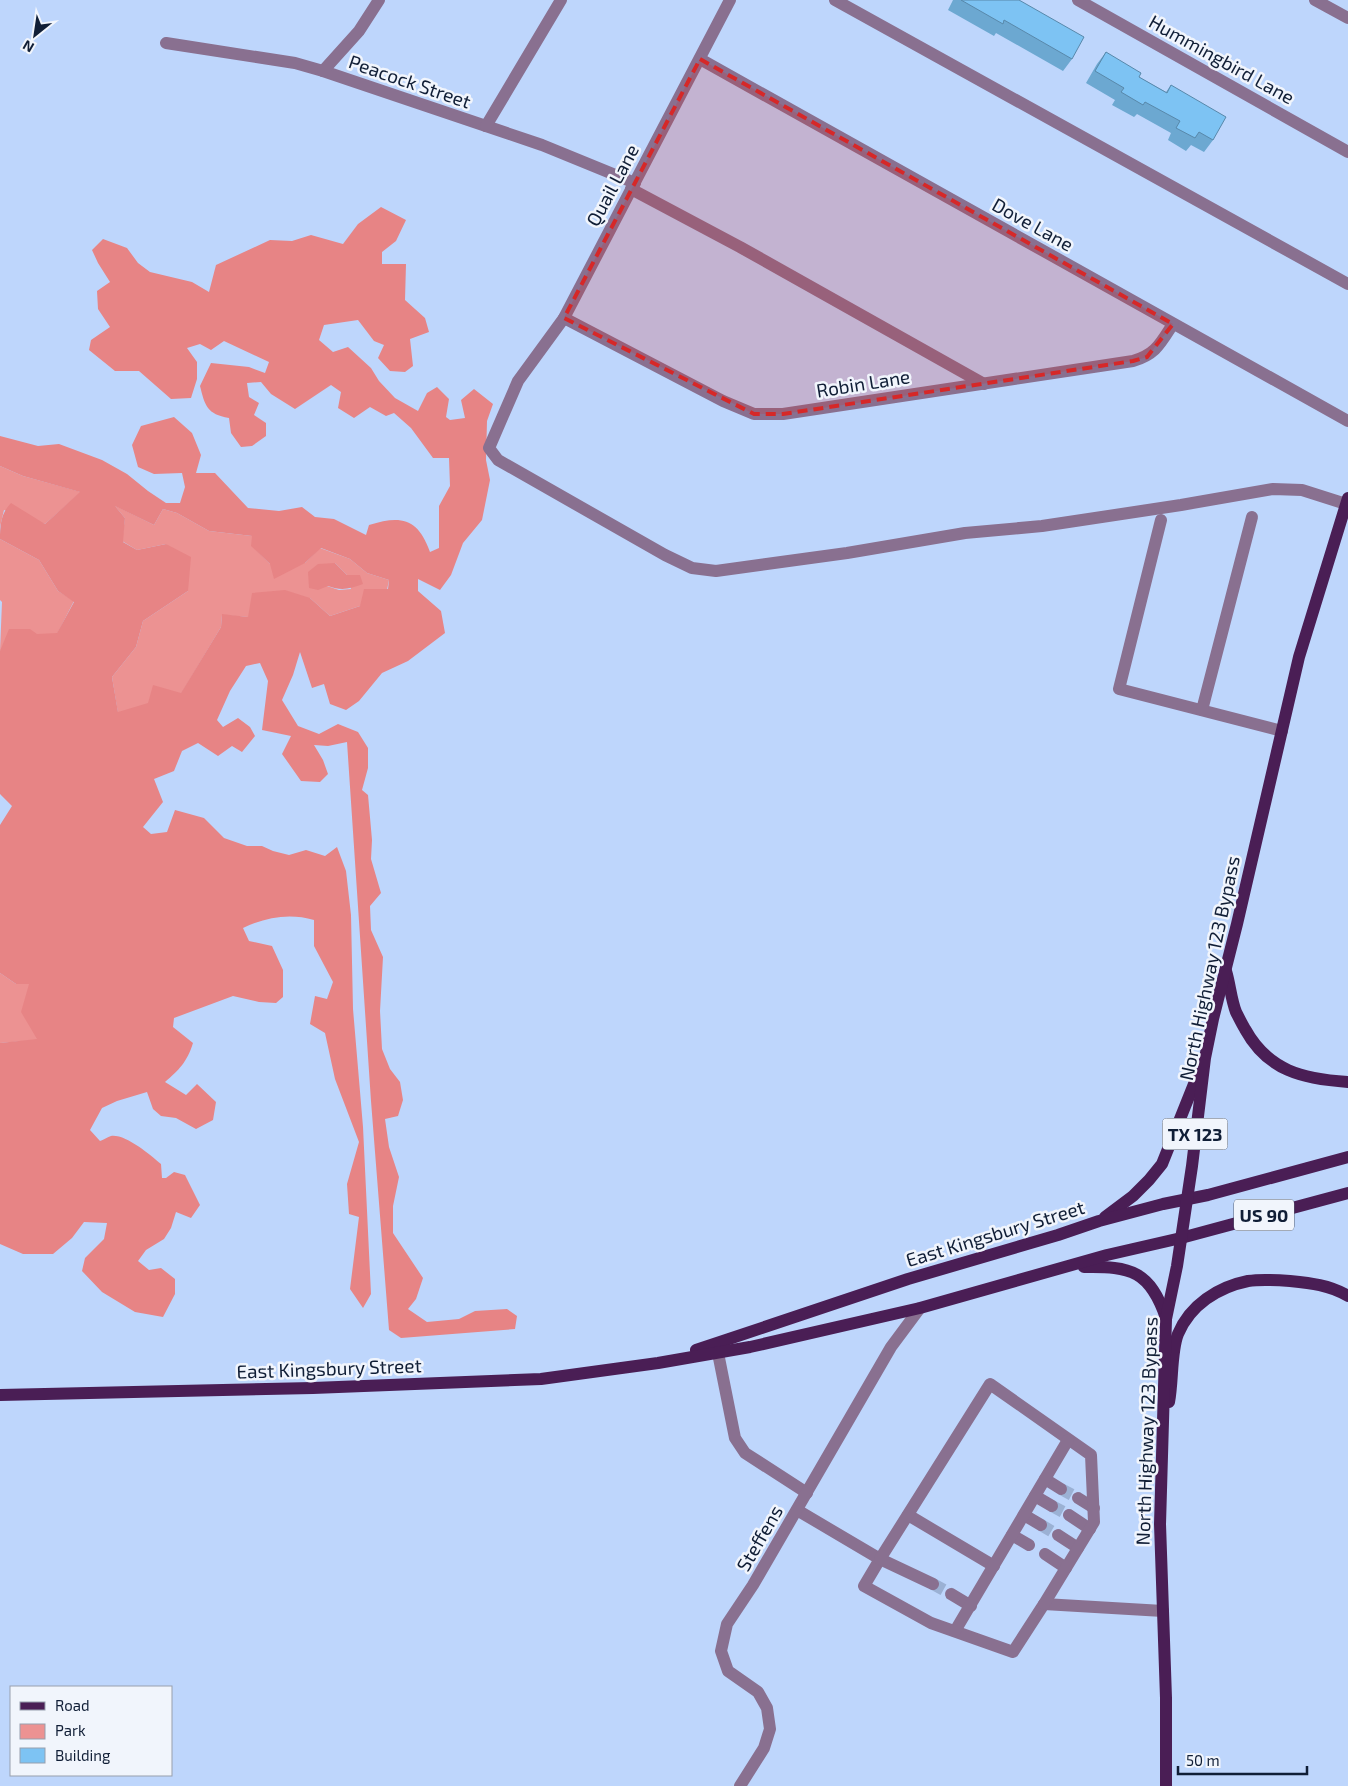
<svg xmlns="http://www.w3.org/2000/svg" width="1348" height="1786" font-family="'Exo 2',sans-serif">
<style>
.green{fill:#ec9292;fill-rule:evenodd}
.forest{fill:#e78485;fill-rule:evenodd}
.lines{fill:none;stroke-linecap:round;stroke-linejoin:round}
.minor-tunnel{stroke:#9bb1d4;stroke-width:12;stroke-dasharray:12 6;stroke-linecap:butt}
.minor{stroke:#897090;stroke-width:12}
.major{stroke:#4a1e55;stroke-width:12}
.wall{fill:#6ca8d1}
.building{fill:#7dc3f3;stroke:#5888aa}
.marked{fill:#d62828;fill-opacity:0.2;stroke:#d62828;stroke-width:4;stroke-dasharray:10 6;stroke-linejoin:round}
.labels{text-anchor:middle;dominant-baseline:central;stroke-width:5;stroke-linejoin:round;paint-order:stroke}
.shield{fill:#f1f5fc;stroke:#545e71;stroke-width:1}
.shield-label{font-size:18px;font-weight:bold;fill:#101e36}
.street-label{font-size:19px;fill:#101e36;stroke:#f1f5fc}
</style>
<rect width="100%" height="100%" fill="#bed6fc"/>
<g class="green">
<polygon points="0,466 23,476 81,492 45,524 4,510 0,527"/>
<path d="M114,505L154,525L163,509L177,513L209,531L252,536V546L270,564L305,563L320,548L350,559L367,573L389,580L387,590L360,606L330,616L310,598L248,617L222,615L221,627L181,694L118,713L112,677L136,647L143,621L188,591L166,544L137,550L122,541L125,518ZM335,563L347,575L351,589L339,590L327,586Z"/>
<polygon points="0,539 39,560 58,591 74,601 57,634 37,634 0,651 2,602 0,600"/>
<polygon points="0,973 16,984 30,983 38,1040 0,1043"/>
</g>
<g class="forest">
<path d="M381,207L406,220L396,241L382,252V264H406L405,300L425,318L429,332L410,339L413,366L405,372L390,371L378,358L384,345L374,341L358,320L324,325L319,340L333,352L348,347L371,368L379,381L395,398L418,411L427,393L437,387L449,399L446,417L450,420L465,418L461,400L474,389L493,404L487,421L486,460L490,480L482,520L463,543L451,575L440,590L418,579V591L441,611L445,633L408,661L382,673L359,701L346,710L330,704L324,684L312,688L300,652L293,675L282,700L298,726L319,734L338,724L358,732L368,748V768L362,790L368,795L372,840L371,859L381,893L370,906L371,930L383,957L380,1011L382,1049L390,1069L400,1082L403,1100L398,1116L385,1119L389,1147L399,1177L393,1206V1233L423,1278L416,1299L408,1309L427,1322L459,1319L475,1311L507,1309L517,1316L515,1329L401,1338L389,1330L371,1101L347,742L328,746L314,745L323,760L328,774L320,782L301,781L282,754L291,736L262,730L268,681L260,663L246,666L230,691L217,720L223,727L238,718L250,727L255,736L242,752L232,746L218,756L198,743L182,751L174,771L154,779L163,802L143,827L151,834L167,832L175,810L204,818L224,838L247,846H262L273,851L289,855L306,850L325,856L337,847L346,871L351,915L353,1009L363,1127L371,1294L363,1308L350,1289L359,1217L349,1214L347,1184L359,1142L335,1079L325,1033L310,1024L315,996L327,999L333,982L314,946V920C290,913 266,917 243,928L249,941L272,946L283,970V997L276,1003L259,1002L233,996L174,1018L173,1027L193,1043C187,1062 179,1070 165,1082L186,1095L197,1084L216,1102L213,1120L196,1129L176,1118L161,1116L153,1109L147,1092L117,1101L102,1108L90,1130L100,1141C103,1140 108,1137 111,1136C126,1134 150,1155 161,1164L162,1178H166L174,1172L185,1175L200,1205L191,1218L176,1212L171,1228L164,1239L146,1250L138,1261L149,1270L161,1268L175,1279V1294L163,1317L135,1312L102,1292L82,1271L85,1258L104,1239L107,1223L84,1222L72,1238L53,1254H23L0,1244V1043L37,1039L21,1012L29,984H16L0,973V825L12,806L0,794V651L9,629H30L37,634L57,633L74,602L58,591L39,560L0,539C0,525 1,513 11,503L45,524L80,492L23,476L0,466V436L38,446L59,444L102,460L127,474L148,491L166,503H180L185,487L182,473L154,474L138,467L132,445L141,426L174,417L192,433L201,455L196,473H215L248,508L279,511L302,507L315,517L334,519L366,535L369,525C401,515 418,518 430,552L439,548V506L450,486L449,458H433L411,428L394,413L386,416L370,407L354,418L338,408L341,392L331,385L295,409L271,394L261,382L247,383L249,397L259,403L254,415L266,423V436L252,446L241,447L231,433L229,418C207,414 205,406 200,386L211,363L249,367L265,373L269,362L224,341L211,350L200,344L187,348L197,362V379L191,398L171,399L139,371H115L89,350L91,340L110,327L98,309L97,291L110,282L98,263L92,250L103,239L127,248L138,263L150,272L192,282L209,292L216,265L270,240L292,241L311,235L343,244L358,224ZM115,506L154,525L163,509L177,513L209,531L252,536L251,546L270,564L274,579L305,563L321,548L350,559L367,573L389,580L388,589H364L360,606L330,616L310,598L285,590L252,593L248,617L222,614L221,627L181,693L153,685L148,703L118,712L112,677L136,647L143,621L188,591L191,557L166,544L137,550L123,542L125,518Z"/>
<path d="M335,563L347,575H360L363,584C350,589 341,591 328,586L318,590L309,588L308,572L318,564Z"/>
</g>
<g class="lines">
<g class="minor-tunnel">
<polyline points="1061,1489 1078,1498"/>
<polyline points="1052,1506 1069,1515"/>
<polyline points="1041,1525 1058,1535"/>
<polyline points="933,1584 951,1594"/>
</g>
<g class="minor">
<polyline points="730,0 564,318 518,381 489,448 498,460 665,555 692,568 716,571 847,553 965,533 1042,526 1181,505 1273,489 1302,490 1346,504"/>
<polyline points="835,0 1348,284"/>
<polyline points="1078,0 1348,152"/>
<polyline points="1315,0 1348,18"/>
<polyline points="166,43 295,63 323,71 542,145 635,183"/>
<polyline points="700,59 1348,421"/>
<polyline points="323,71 359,31 379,0"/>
<polyline points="486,126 561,0"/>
<polyline points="631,189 740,247 984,384"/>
<path d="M564,318L723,401L754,414H783L1133,361C1156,354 1160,344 1173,324"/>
<polyline points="1161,520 1119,689 1282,731"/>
<polyline points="1202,710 1252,517"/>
<polyline points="718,1353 735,1438 745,1453 807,1493"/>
<polyline points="1045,1479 1061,1489"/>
<polyline points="1035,1496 1052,1506"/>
<polyline points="1078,1498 1094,1508"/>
<polyline points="797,1510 880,1559 864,1586 931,1623 1013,1652 1044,1604 1163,1611"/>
<polyline points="908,1515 994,1566"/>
<polyline points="1024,1515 1041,1525"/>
<polyline points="1069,1515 1090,1529"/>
<polyline points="1012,1535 1029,1545"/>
<polyline points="1058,1535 1078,1548"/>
<polyline points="1045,1554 1066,1568"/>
<polyline points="933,1584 880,1559 990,1384 1091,1455 1094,1522 1044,1604"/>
<polyline points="951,1594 971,1606"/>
<polyline points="955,1631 1068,1440"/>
<polyline points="740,1786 764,1748 770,1729 767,1708 758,1692 728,1671 721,1651 727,1624 753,1585 891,1347 920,1308"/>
</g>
<g class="major">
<path d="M1226,971C1230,984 1231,999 1236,1012C1239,1018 1242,1024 1245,1029C1268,1071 1303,1079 1348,1082"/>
<polyline points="1105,1217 1133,1196 1149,1180 1162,1164 1198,1074"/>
<path d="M1084,1267C1131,1266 1150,1271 1166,1318"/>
<polyline points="696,1350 908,1279 1058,1235 1099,1221 1163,1204 1208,1195 1348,1157"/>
<polyline points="0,1395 313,1388 541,1379 658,1363 750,1347 920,1308 1107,1255 1181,1238 1348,1193"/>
<path d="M1169,1402C1173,1382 1171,1351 1178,1334C1190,1305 1218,1287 1248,1281C1261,1279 1277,1280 1290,1281C1310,1283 1330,1285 1348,1296"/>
<polyline points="1166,1786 1166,1698 1160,1524 1166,1319 1177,1266 1192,1166 1205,1058 1213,1019 1237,924 1299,657 1348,498"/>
</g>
</g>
<g class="wall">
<polygon points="953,0 1019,0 1072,59 1063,71 996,33 994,36 948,10"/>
<polygon points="1106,52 1139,77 1166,92 1171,85 1213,140 1204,152 1191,145 1186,151 1168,140 1171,133 1137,114 1134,117 1112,105 1115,100 1086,83 1097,64"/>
</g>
<g class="building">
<polygon points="961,0 1019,0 1084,37 1072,59 1004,20 1003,24"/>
<polygon points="1106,52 1141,73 1139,77 1167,93 1171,85 1226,117 1213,140 1199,132 1195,138 1176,128 1180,121 1145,102 1143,105 1121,92 1124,88 1095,71"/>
</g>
<path class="marked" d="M700,59L1173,324L1147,357L1133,361L783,414H754L564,318Z"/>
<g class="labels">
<g class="shield">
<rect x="1162.5" y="1118.5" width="65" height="31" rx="4"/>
<rect x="1234" y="1199.5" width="60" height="31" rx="4"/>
</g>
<g class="shield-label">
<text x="1195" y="1134">TX 123</text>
<text x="1264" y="1215">US 90</text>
</g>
<g class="street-label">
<text transform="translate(1222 59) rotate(29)">Hummingbird Lane</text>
<text transform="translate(410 81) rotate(19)">Peacock Street</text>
<text transform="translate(612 185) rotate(-62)">Quail Lane</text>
<text transform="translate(1033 224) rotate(29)">Dove Lane</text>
<text transform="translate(863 383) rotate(-9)">Robin Lane</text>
<text transform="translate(1209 968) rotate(-78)">North Highway 123 Bypass</text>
<text transform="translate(995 1233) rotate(-17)">East Kingsbury Street</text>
<text transform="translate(329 1368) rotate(-2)">East Kingsbury Street</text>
<text transform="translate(1146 1431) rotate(-88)">North Highway 123 Bypass</text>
<text transform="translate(759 1538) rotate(-60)">Steffens</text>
</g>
</g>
<rect x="10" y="1686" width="162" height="90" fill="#f1f5fc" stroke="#979fad"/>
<rect x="20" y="1702" width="25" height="8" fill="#4a1e55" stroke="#979fad"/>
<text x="55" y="1711" font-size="15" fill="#101e36">Road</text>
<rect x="20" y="1724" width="25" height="15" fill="#ec9292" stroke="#979fad"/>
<text x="55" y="1736" font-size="15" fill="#101e36">Park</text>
<rect x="20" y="1748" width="25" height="15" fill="#7dc3f3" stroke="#979fad"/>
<text x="55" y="1761" font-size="15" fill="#101e36">Building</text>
<g transform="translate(35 35) rotate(210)" stroke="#f1f5fc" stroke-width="4" paint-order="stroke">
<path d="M0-4L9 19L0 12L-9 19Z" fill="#101e36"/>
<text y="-8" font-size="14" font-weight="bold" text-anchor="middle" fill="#101e36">N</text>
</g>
<path d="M1178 1766v8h129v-8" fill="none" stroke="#101e36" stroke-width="2.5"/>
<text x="1186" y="1766" font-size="15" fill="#101e36" stroke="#f1f5fc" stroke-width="4" paint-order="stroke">50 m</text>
</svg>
